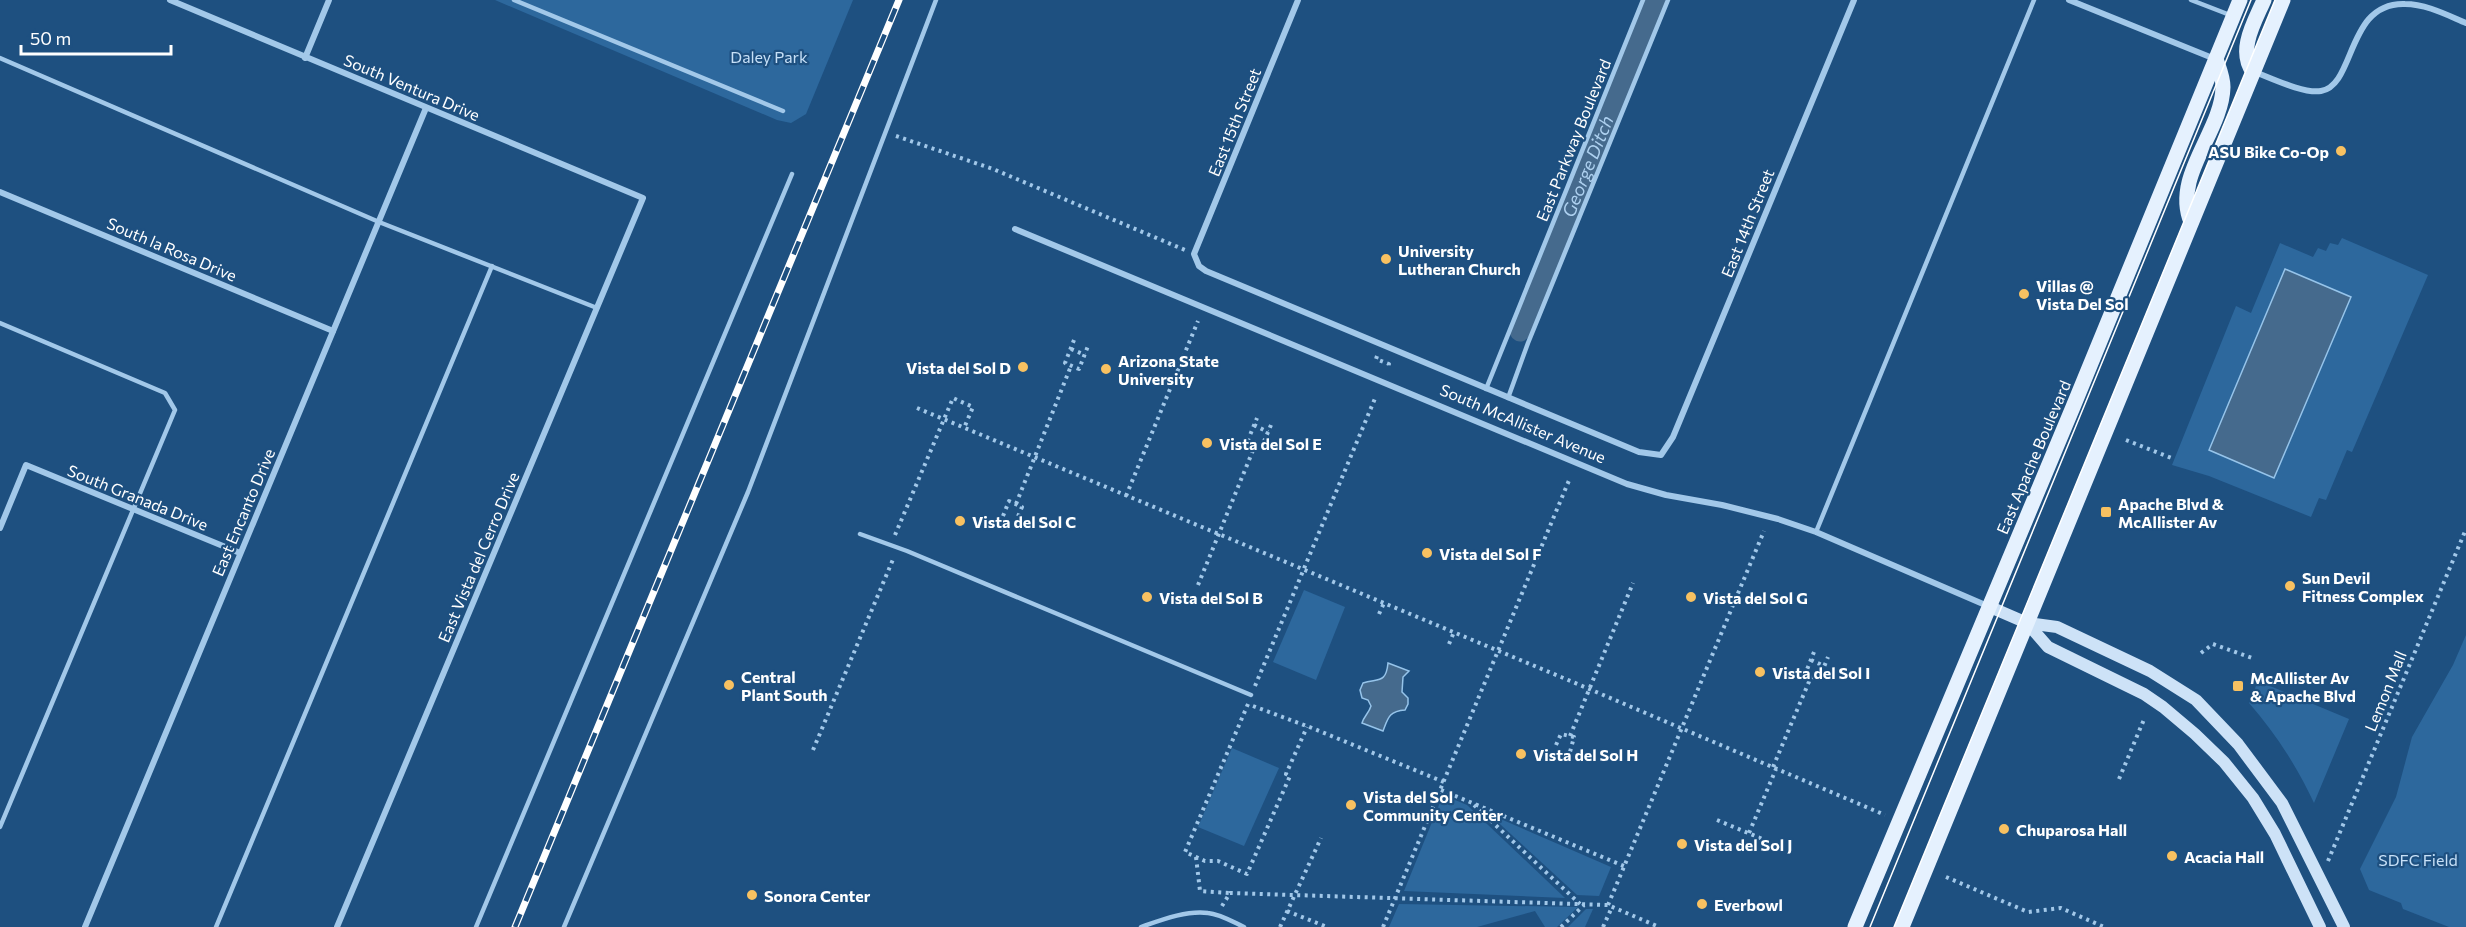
<svg xmlns="http://www.w3.org/2000/svg" width="2466" height="927" font-family="Commissioner,sans-serif">
<style>
.green{fill:#2d689d}
.water{fill:#456a8d;stroke:#96c4ea;stroke-width:1.5}
.lines{fill:none;stroke-linecap:round;stroke-linejoin:round}
.canal{stroke:#456a8d;stroke-width:21}
.path{stroke:#a2c8e9;stroke-width:4;stroke-dasharray:3 4.5;stroke-linecap:butt}
.lane{stroke:#a2c8e9;stroke-width:4.5}
.street{stroke:#a2c8e9;stroke-width:6}
.secondary{stroke:#cde2f7;stroke-width:12}
.primary{stroke:#e5f1fe;stroke-width:15}
.tram{stroke:#fff;stroke-width:1.5}
.rail-casing{stroke:#fff;stroke-width:7}
.rail{stroke:#1e5080;stroke-width:4.5;stroke-dasharray:14;stroke-linecap:butt}
.poi-dot{fill:#f8c161;stroke:#1e5080;stroke-width:2}
.labels{text-anchor:middle;dominant-baseline:central;stroke-width:4.5;stroke-linejoin:round;paint-order:stroke}
.park-label{font-size:16px;fill:#c7e0f7;stroke:#1e5080}
.street-label{font-size:16px;fill:#fff;stroke:#1e5080}
.poi-label{font-size:16px;font-weight:bold;fill:#fff;stroke:#1e5080;text-anchor:start}
.water-label{font-size:18px;font-style:italic;fill:#aed1f0;stroke:#1e5080}
</style>
<rect width="100%" height="100%" fill="#1e5080"/>
<g class="green">
<polygon points="495,0 853,0 806,114 791,123 777,120"/>
<polygon points="2342,238 2428,275 2352,452 2347,450 2326,500 2319,498 2311,517 2209,476 2172,465 2236,306 2251,313 2280,243 2313,257 2318,248 2326,251 2330,243 2338,245"/>
<polygon points="1304,590 1345,607 1316,680 1273,662"/>
<polygon points="2466,635 2466,927 2449,927 2403,909 2401,903 2369,890 2360,869 2396,797 2412,737 2453,665"/>
<path d="M2258,681L2349,719L2314,803C2296,765 2276,734 2249,703Z"/>
<polygon points="1232,748 1279,768 1244,846 1198,827"/>
<polygon points="1443,795 1467,805 1565,898 1404,891"/>
<polygon points="1489,814 1611,867 1599,896 1577,895"/>
<polygon points="1399,904 1578,907 1557,927 1545,927 1535,911 1477,927 1389,927"/>
<polygon points="1586,909 1593,909 1585,927 1568,927"/>
</g>
<g class="water">
<polygon points="2285,269 2351,297 2274,478 2209,450"/>
<path d="M1388,663L1409,671L1403,677L1402,692L1408,698V704L1405,710C1389,711 1388,718 1383,731L1362,723C1364,716 1369,713 1371,706L1368,700L1362,698L1360,690L1363,683C1378,678 1386,684 1388,663Z"/>
</g>
<g class="lines">
<path class="canal" id="s1" d="M1520,331L1655,0"/>
<g class="path">
<polyline points="896,136 993,169 1185,250"/>
<polyline points="1074,340 1065,363 1079,369 1088,346"/>
<polyline points="1071,349 1085,355"/>
<polyline points="1377,356 1376,359 1389,364 1387,367"/>
<polyline points="917,408 1561,677 1885,815"/>
<polyline points="1254,425 1268,432"/>
<polyline points="2126,440 2174,459"/>
<polyline points="1256,443 1248,440 1257,418"/>
<polyline points="1126,496 1198,321"/>
<polyline points="1016,504 1071,366"/>
<polyline points="1003,516 1009,501 1022,507 1016,521"/>
<polyline points="895,535 953,398 973,407 964,428"/>
<polyline points="1198,585 1256,443 1262,446 1271,425"/>
<polyline points="1379,614 1384,603"/>
<polyline points="1449,644 1454,632"/>
<polyline points="1814,652 1806,672 1806,675 1819,679 1828,657"/>
<polyline points="2201,653 2213,644 2252,658"/>
<polyline points="1811,660 1824,666"/>
<polyline points="1255,686 1376,396"/>
<polyline points="1248,704 1185,852 1205,861 1218,861 1247,874 1290,776 1286,774 1307,727"/>
<polyline points="1253,706 1312,728 1444,782"/>
<polyline points="1570,736 1633,583"/>
<polyline points="1556,745 1561,734 1574,737 1570,752"/>
<polyline points="813,750 894,557"/>
<polyline points="1773,767 1811,677"/>
<polyline points="2119,779 2145,717"/>
<polyline points="1441,790 1624,866"/>
<polyline points="1474,805 1580,904"/>
<polyline points="1717,820 1772,843"/>
<polyline points="1749,833 1776,769"/>
<polyline points="1196,857 1200,891 1230,893"/>
<polyline points="2328,861 2466,529"/>
<polyline points="1946,877 2028,912 2061,908 2104,927"/>
<polyline points="1608,905 1764,531"/>
<polyline points="1222,906 1230,893 1608,905 1659,927"/>
<polyline points="1287,911 1327,927"/>
<polyline points="1280,927 1321,838"/>
<polyline points="1383,927 1570,478"/>
<polyline points="1561,927 1584,905"/>
<polyline points="1603,927 1612,907"/>
</g>
<g class="lane">
<polyline points="514,0 783,111"/>
<polyline points="2191,0 2230,15"/>
<polyline points="0,58 379,222 597,308"/>
<polyline points="0,323 165,393 175,410 0,827"/>
<polyline points="1486,389 1643,0"/>
<polyline points="1508,398 1528,343 1668,0"/>
<polyline points="1816,532 2034,0"/>
<polyline points="860,534 907,551 1251,695"/>
<polyline points="216,927 492,266"/>
<polyline points="476,927 792,174"/>
<polyline points="564,927 748,492 936,0"/>
<path d="M1141,927C1161,920 1187,910 1208,913C1220,914 1233,922 1244,927"/>
</g>
<g class="street">
<polyline points="170,0 643,198 337,927"/>
<polyline points="1298,0 1194,254 1199,266 1206,271 1639,452 1661,455 1673,437 1854,0"/>
<polyline points="2069,0 2215,59"/>
<polyline points="305,58 329,0"/>
<path d="M2255,72C2271,78 2304,94 2321,91C2356,85 2346,2 2405,4C2426,4 2447,15 2466,23"/>
<polyline points="0,192 333,331"/>
<polyline points="1015,229 1627,484 1666,495 1722,505 1778,519 1816,532 1990,607"/>
<polyline points="0,528 26,465 240,553"/>
<polyline points="85,927 426,108"/>
</g>
<g class="secondary">
<polyline points="1990,607 2027,623 2057,627 2150,671 2196,700 2238,744 2282,803 2344,927"/>
<polyline points="2027,623 2048,647 2144,694 2163,707 2195,734 2224,762 2253,798 2275,834 2320,927"/>
</g>
<g class="primary">
<path d="M2253,72C2237,50 2255,21 2264,0"/>
<path d="M2191,222C2172,176 2222,132 2223,87C2223,77 2219,68 2216,59"/>
<polyline points="1855,927 2073,407 2240,0"/>
<polyline points="1902,927 2283,0"/>
</g>
<g class="tram">
<polyline points="1870,927 2251,0"/>
<polyline points="1894,927 2275,0"/>
</g>
<g class="rail-casing">
<polyline id="rail" points="515,927 899,0"/>
</g>
<use href="#rail" class="rail"/>
</g>
<g class="poi-dot">
<circle cx="2341" cy="151" r="6"/>
<circle cx="1386" cy="259" r="6"/>
<circle cx="2024" cy="294" r="6"/>
<circle cx="1023" cy="367" r="6"/>
<circle cx="1106" cy="369" r="6"/>
<circle cx="1207" cy="443" r="6"/>
<rect x="2100" y="506" width="12" height="12" rx="3"/>
<circle cx="960" cy="521" r="6"/>
<circle cx="1427" cy="553" r="6"/>
<circle cx="2290" cy="586" r="6"/>
<circle cx="1147" cy="597" r="6"/>
<circle cx="1691" cy="597" r="6"/>
<circle cx="1760" cy="672" r="6"/>
<circle cx="729" cy="685" r="6"/>
<rect x="2232" y="680" width="12" height="12" rx="3"/>
<circle cx="1521" cy="754" r="6"/>
<circle cx="1351" cy="805" r="6"/>
<circle cx="2004" cy="829" r="6"/>
<circle cx="1682" cy="844" r="6"/>
<circle cx="2172" cy="856" r="6"/>
<circle cx="752" cy="895" r="6"/>
<circle cx="1702" cy="904" r="6"/>
</g>
<g class="labels">
<g class="park-label">
<text x="769" y="56">Daley Park</text>
<text x="2418" y="859">SDFC Field</text>
</g>
<g class="street-label">
<text transform="translate(412 87) rotate(23)">South Ventura Drive</text>
<text transform="translate(1234 122) rotate(-68)">East 15th Street</text>
<text transform="translate(1573 140) rotate(-68)">East Parkway Boulevard</text>
<text transform="translate(1747 223) rotate(-68)">East 14th Street</text>
<text transform="translate(172 249) rotate(23)">South la Rosa Drive</text>
<text transform="translate(1523 423) rotate(23)">South McAllister Avenue</text>
<text transform="translate(2033 457) rotate(-67)">East Apache Boulevard</text>
<text transform="translate(138 497) rotate(22)">South Granada Drive</text>
<text transform="translate(243 512) rotate(-67)">East Encanto Drive</text>
<text transform="translate(478 557) rotate(-67)">East Vista del Cerro Drive</text>
<text transform="translate(2385 691) rotate(-68)">Lemon Mall</text>
</g>
<g class="poi-label">
<text x="2329" y="151" text-anchor="end">ASU Bike Co-Op</text>
<text x="1398" y="250">University<tspan x="1398" dy="18">Lutheran Church</tspan></text>
<text x="2036" y="285">Villas @<tspan x="2036" dy="18">Vista Del Sol</tspan></text>
<text x="1118" y="360">Arizona State<tspan x="1118" dy="18">University</tspan></text>
<text x="1011" y="367" text-anchor="end">Vista del Sol D</text>
<text x="1219" y="443">Vista del Sol E</text>
<text x="2118" y="503">Apache Blvd &amp;<tspan x="2118" dy="18">McAllister Av</tspan></text>
<text x="972" y="521">Vista del Sol C</text>
<text x="1439" y="553">Vista del Sol F</text>
<text x="2302" y="577">Sun Devil<tspan x="2302" dy="18">Fitness Complex</tspan></text>
<text x="1159" y="597">Vista del Sol B</text>
<text x="1703" y="597">Vista del Sol G</text>
<text x="1772" y="672">Vista del Sol I</text>
<text x="741" y="676">Central<tspan x="741" dy="18">Plant South</tspan></text>
<text x="2250" y="677">McAllister Av<tspan x="2250" dy="18">&amp; Apache Blvd</tspan></text>
<text x="1533" y="754">Vista del Sol H</text>
<text x="1363" y="796">Vista del Sol<tspan x="1363" dy="18">Community Center</tspan></text>
<text x="2016" y="829">Chuparosa Hall</text>
<text x="1694" y="844">Vista del Sol J</text>
<text x="2184" y="856">Acacia Hall</text>
<text x="764" y="895">Sonora Center</text>
<text x="1714" y="904">Everbowl</text>
</g>
<g class="water-label">
<text stroke="none"><textPath href="#s1" startOffset="178">George Ditch</textPath></text>
</g>
</g>
<path d="M21 45v9h150v-9" fill="none" stroke="#ffffff" stroke-width="3"/>
<text x="30" y="45" font-size="18" fill="#ffffff" stroke="#1e5080" stroke-width="4.5" paint-order="stroke">50 m</text>
</svg>
